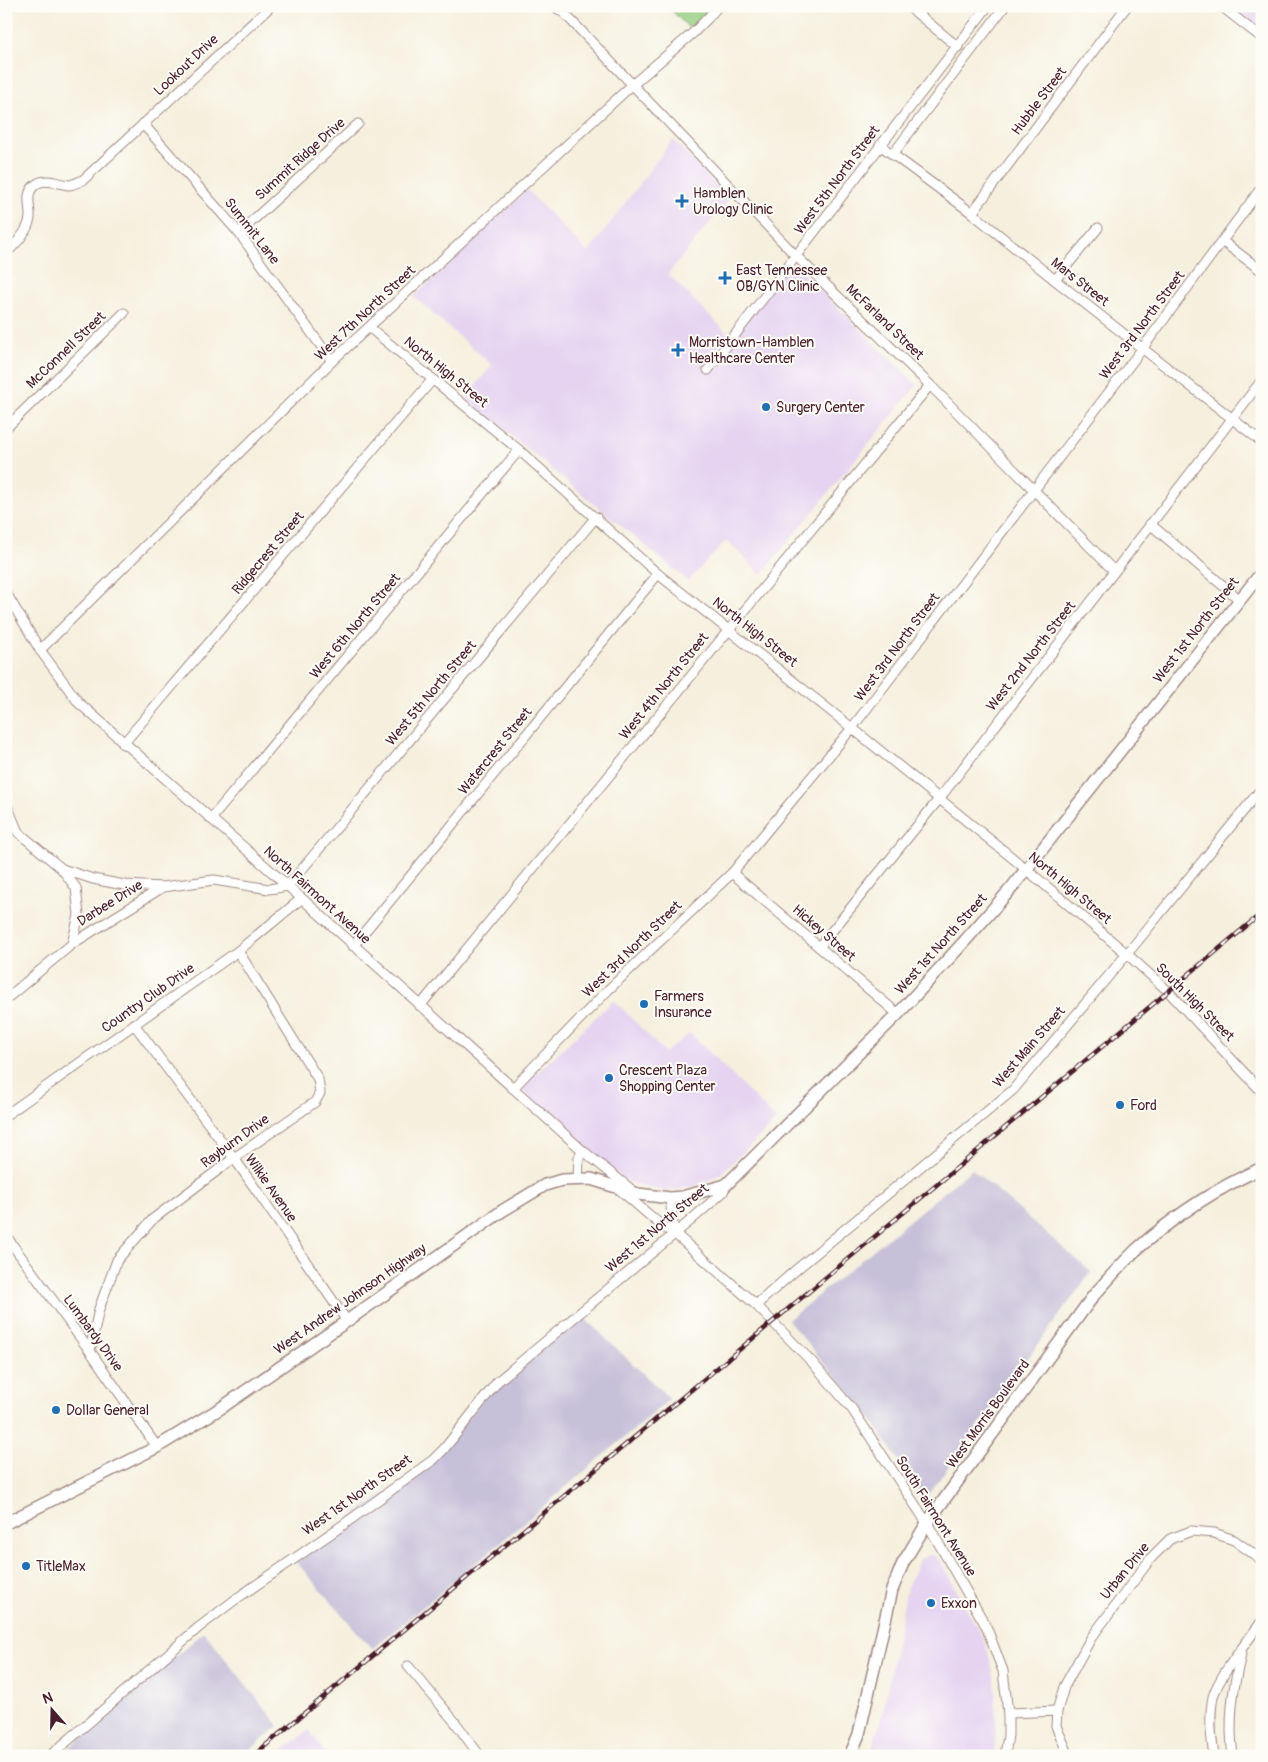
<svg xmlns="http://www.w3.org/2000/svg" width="1268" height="1762" font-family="Pangolin,sans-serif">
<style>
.built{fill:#e5d3f1}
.industrial{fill:#c7c0d9}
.green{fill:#98cf81;stroke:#717756}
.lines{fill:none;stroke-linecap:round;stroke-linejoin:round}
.minor-casing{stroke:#a08884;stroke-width:11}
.major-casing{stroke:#a08884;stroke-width:14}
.minor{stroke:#fff;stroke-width:9}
.major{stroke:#fff;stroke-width:11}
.rail-casing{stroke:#4a1f2b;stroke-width:4.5}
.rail{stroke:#fdfcf7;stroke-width:2.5;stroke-dasharray:8;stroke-linecap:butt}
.poi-dot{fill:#1f6fb2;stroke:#fdfcf7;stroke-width:2}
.labels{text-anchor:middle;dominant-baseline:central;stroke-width:4;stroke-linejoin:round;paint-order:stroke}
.street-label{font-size:14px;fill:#4a1f2b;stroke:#fdfcf7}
.poi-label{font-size:14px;fill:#4a1f2b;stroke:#fdfcf7;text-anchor:start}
</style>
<rect width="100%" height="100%" fill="#fdfcf7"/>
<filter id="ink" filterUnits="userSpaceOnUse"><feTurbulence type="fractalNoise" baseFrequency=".02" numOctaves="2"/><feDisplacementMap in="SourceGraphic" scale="10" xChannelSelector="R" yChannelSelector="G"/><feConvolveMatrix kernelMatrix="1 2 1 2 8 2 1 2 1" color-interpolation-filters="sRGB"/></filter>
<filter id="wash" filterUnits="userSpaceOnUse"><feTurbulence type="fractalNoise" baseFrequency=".0096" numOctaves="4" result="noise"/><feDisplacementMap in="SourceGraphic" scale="20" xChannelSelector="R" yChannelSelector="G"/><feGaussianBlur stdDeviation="1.12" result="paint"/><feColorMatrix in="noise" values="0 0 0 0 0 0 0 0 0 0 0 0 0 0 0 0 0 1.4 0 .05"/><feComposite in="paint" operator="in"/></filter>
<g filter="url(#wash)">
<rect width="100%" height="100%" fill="#f5f0de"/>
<g class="built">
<polygon points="1229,6 1262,6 1262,31"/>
<polygon points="673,139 729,199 668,274 728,334 787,258 917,385 761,575 727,540 688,581 465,398 492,365 414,297 527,190 588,253"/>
<polygon points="614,1000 665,1053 690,1033 777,1120 720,1174 709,1180 692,1187 666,1191 647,1188 629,1182 598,1161 520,1089"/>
<polygon points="929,1555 934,1555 943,1565 983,1638 989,1656 995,1681 996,1725 994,1756 870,1756 883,1712 907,1587 920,1559"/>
<polygon points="309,1730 327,1756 277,1756"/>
</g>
<g class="industrial">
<polygon points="972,1169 1091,1272 924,1500 872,1420 788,1320"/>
<polygon points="579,1313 670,1399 494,1548 372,1649 293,1558 433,1460 494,1386"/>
<polygon points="204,1632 279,1726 243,1756 60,1756"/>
</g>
<polygon class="green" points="667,6 711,6 690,29"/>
</g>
<g filter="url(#ink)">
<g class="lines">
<g class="minor-casing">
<g id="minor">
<polyline points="554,6 564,13 796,256 930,385 1114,571"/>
<polyline points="908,6 958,47"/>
<polyline points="1221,6 1262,38"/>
<polyline points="143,124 239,233 332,361"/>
<polyline points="880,145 972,213 1055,280 1262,442"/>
<polyline points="893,154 1005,6"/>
<polyline points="972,213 1127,6"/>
<polyline points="239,233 358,124"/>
<polyline points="1222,241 1262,271"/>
<path d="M6,253C15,245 28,231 30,218C31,206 23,192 38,183C47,178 59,184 69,185C73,185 78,182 83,180L271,6"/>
<polyline points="1055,280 1098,228"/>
<polyline points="370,328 519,450 658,574 852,728 1026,869 1127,954 1168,991 1262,1092"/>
<polyline points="708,370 988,6"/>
<polyline points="6,428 124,313"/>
<polyline points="1150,524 1240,600"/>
<polyline points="6,593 40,650 79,703 288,886 582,1150 632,1190"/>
<polyline points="40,650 332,361 632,85 693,33 708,18 718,6"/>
<polyline points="123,744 433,379"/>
<polyline points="6,803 18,832 62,869 76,888 79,915 72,944"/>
<polyline points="211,819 519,450"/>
<polyline points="62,869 93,879 124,885 163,887"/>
<polyline points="732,873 898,1014"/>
<polyline points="288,886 596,517"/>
<polyline points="353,946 658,574"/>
<polyline points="819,947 939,799 1262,380"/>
<polyline points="6,999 72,944 163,887 214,880 269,889 288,886"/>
<polyline points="420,1006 930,385"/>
<polyline points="134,1024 234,1158 347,1321"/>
<polyline points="513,1088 608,990 732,873 852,728 1142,349 1262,187"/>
<polyline points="6,1115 238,951 301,899"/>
<polyline points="578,1179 579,1158 582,1150"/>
<polyline points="619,1189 663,1227 674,1233 756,1305 812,1362 852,1409 927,1523 986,1626 1003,1671 1008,1713 1008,1735 1005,1756"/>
<polyline points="670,1198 674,1233"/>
<polyline points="6,1236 90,1351 157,1447"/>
<polyline points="756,1305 797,1269 1013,1090 1127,954 1262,788"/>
<polyline points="90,1351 99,1309 117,1260 153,1219 234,1158 315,1102 320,1093 318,1079 238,951"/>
<polyline points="408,1666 455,1722 480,1756"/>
<polyline points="1057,1711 1064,1687 1091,1638 1151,1558 1170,1539 1191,1531 1214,1533 1234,1540 1262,1560"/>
<polyline points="1008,1713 1057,1711 1056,1726 1069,1756"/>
<polyline points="50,1756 198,1628 236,1599 343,1525 433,1460 444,1449 498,1381 690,1221 723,1192 726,1185"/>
<path d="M1214,1756C1211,1736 1209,1717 1213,1697C1219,1675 1248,1641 1262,1621"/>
<path d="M1233,1756C1228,1721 1233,1688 1241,1654"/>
</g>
</g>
<g class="major-casing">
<g id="major">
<polyline points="6,1523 157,1447 221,1408 347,1321 502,1211 545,1185 562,1180 591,1179 638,1194 670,1198 682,1197 726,1185 898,1014 963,943 1009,891 1262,572"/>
<path d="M850,1756L859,1734L892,1590L903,1563L927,1523L1094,1295C1108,1280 1121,1264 1136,1250C1173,1217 1217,1188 1262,1168"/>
</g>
</g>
<use href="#minor" class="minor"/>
<use href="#major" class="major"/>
<g class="rail-casing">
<polyline id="rail" points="253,1756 1262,913"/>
</g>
<use href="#rail" class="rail"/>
</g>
</g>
<g class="poi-dot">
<path d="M679.5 193.5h5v5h5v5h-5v5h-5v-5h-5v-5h5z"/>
<path d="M722.5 270.5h5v5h5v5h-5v5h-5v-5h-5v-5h5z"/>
<path d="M675.5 342.5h5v5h5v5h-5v5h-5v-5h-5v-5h5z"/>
<circle cx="766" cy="407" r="5"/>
<circle cx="644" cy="1004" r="5"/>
<circle cx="609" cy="1078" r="5"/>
<circle cx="1120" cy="1105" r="5"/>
<circle cx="56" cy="1410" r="5"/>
<circle cx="26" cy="1566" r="5"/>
<circle cx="931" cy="1603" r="5"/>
</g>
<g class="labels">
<g class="street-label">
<text transform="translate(186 65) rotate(-43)">Lookout Drive</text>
<text transform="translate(1039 101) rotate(-53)">Hubble Street</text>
<text transform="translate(300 159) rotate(-42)">Summit Ridge Drive</text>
<text transform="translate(837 180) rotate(-53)">West 5th North Street</text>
<text transform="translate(252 231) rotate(52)">Summit Lane</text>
<text transform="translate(1080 282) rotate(38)">Mars Street</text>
<text transform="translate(365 313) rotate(-43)">West 7th North Street</text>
<text transform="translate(885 322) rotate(44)">McFarland Street</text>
<text transform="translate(1142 325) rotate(-53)">West 3rd North Street</text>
<text transform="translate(66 350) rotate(-44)">McConnell Street</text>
<text transform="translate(446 372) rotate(39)">North High Street</text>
<text transform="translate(268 553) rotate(-50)">Ridgecrest Street</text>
<text transform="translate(355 626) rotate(-50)">West 6th North Street</text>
<text transform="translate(1196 630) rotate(-52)">West 1st North Street</text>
<text transform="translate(755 632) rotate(38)">North High Street</text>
<text transform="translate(897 647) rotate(-53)">West 3rd North Street</text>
<text transform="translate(1031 656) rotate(-52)">West 2nd North Street</text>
<text transform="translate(664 686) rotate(-51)">West 4th North Street</text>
<text transform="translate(431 693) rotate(-50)">West 5th North Street</text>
<text transform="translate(495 751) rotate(-51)">Watercrest Street</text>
<text transform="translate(1070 888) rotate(40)">North High Street</text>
<text transform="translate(317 895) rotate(42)">North Fairmont Avenue</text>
<text transform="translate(110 903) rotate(-32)">Darbee Drive</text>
<text transform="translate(824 933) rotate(41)">Hickey Street</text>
<text transform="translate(941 944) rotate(-48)">West 1st North Street</text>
<text transform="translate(632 949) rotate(-44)">West 3rd North Street</text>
<text transform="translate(148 998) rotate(-35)">Country Club Drive</text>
<text transform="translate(1195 1002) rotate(45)">South High Street</text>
<text transform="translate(1029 1047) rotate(-49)">West Main Street</text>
<text transform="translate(235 1141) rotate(-36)">Rayburn Drive</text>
<text transform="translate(271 1188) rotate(55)">Wilkie Avenue</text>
<text transform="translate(657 1228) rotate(-40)">West 1st North Street</text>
<text transform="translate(350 1299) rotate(-35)">West Andrew Johnson Highway</text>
<text transform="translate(93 1333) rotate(54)">Lumbardy Drive</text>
<text transform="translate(988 1414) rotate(-54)">West Morris Boulevard</text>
<text transform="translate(357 1495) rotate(-35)">West 1st North Street</text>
<text transform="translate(936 1516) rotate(58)">South Fairmont Avenue</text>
<text transform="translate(1125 1571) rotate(-51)">Urban Drive</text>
</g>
<g class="poi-label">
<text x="693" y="193">Hamblen<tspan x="693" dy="16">Urology Clinic</tspan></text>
<text x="736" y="270">East Tennessee<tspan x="736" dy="16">OB/GYN Clinic</tspan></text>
<text x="689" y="342">Morristown-Hamblen<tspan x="689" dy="16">Healthcare Center</tspan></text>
<text x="776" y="407">Surgery Center</text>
<text x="654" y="996">Farmers<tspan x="654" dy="16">Insurance</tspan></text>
<text x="619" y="1070">Crescent Plaza<tspan x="619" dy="16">Shopping Center</tspan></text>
<text x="1130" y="1105">Ford</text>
<text x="66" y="1410">Dollar General</text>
<text x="36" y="1566">TitleMax</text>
<text x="941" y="1603">Exxon</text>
</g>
</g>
<rect width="1268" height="1762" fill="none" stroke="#fdfcf7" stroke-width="25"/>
<g transform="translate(52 1710) rotate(340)" stroke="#fdfcf7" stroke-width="4" paint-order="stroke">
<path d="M0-4L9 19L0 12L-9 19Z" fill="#4a1f2b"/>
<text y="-8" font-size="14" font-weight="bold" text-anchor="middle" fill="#4a1f2b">N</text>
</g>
</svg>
